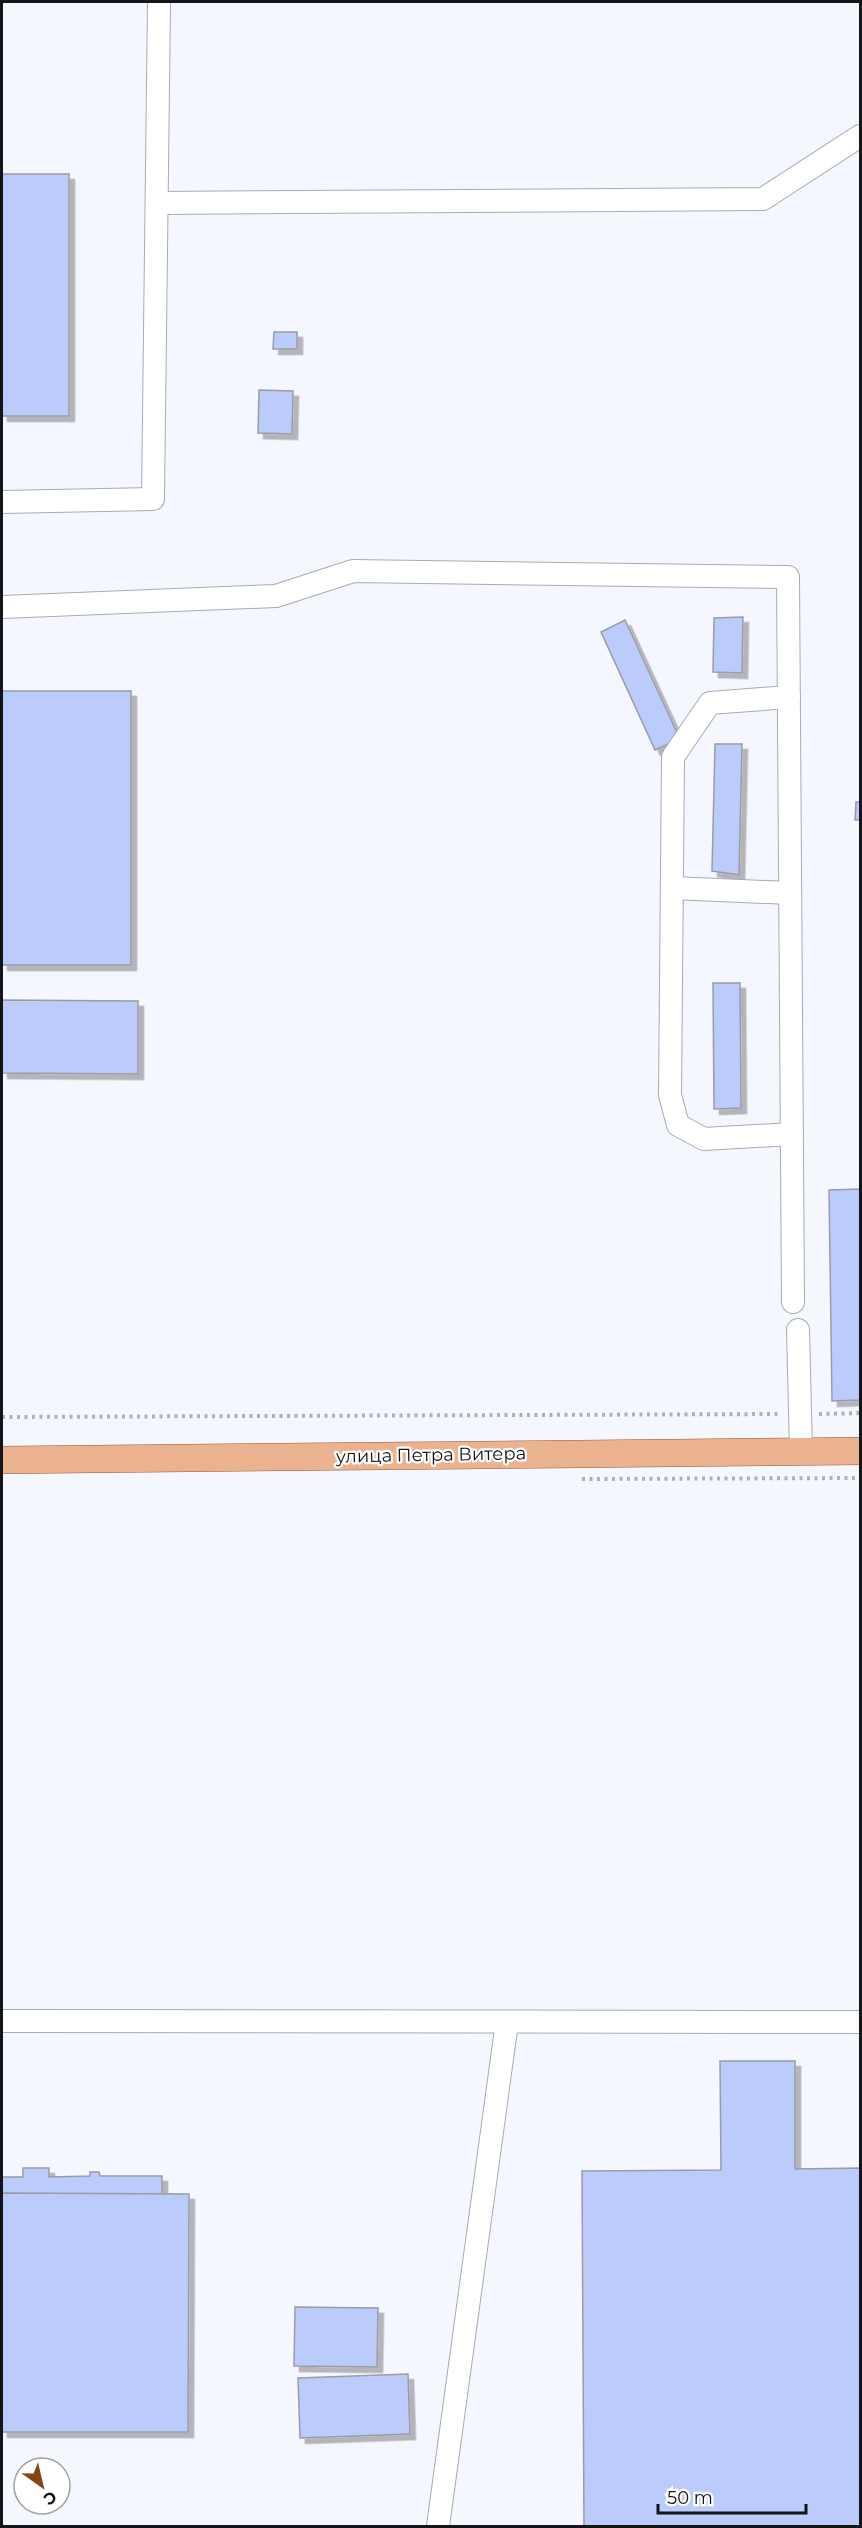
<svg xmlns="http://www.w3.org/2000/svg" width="862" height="2528" font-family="Montserrat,sans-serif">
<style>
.building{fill:#bbcbfc;stroke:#9a9ca4;stroke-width:1.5;filter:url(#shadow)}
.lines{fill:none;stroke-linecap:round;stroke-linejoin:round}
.minor-casing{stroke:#a8abb3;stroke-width:24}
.major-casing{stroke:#965934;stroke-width:28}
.path{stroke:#b0b1b7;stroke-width:4;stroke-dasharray:3 4.5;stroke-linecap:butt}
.minor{stroke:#fff;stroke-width:22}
.major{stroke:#eab28e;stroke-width:27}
.labels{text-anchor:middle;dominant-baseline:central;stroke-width:4.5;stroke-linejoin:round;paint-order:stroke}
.street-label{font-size:18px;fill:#141518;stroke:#fff}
</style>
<defs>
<filter id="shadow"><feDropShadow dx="5.5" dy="5.5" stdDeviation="0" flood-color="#0004"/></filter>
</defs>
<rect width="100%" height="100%" fill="#f5f7fe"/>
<g class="building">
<rect x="2" y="174" width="67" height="242"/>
<polygon points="274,332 297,332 297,349 273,349"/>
<polygon points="259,390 293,391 292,434 258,433"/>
<polygon points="743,617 742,673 713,672 714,618"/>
<polygon points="625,620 680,739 655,750 601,632"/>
<rect x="2" y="691" width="129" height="274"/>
<polygon points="715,744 742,744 739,875 712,871"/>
<polygon points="856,802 860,802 860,820 855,820"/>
<polygon points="713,983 740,983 741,1108 714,1109"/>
<polygon points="2,1000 138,1001 138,1074 2,1073"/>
<polygon points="860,1189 860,1400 832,1401 829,1190"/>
<polygon points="720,2061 795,2061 795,2169 860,2168 860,2526 584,2526 582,2171 721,2170"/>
<polygon points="23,2168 49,2168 49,2177 90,2176 90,2172 99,2172 100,2176 162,2176 163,2419 100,2419 100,2423 91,2423 90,2419 2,2419 2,2177 23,2177"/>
<polygon points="2,2193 189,2194 188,2432 2,2432"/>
<polygon points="295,2307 378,2308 377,2367 294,2366"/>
<polygon points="408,2374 410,2434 300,2438 298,2378"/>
</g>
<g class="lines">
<g class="minor-casing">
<g id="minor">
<polyline points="157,203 763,199 860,136"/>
<polyline points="2,502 153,499 159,2"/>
<polyline points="2,607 276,596 353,571 788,577 793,1302"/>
<polyline points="789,697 710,703 673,757 670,1095 678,1125 704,1139 792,1134"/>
<polyline points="672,888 790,893"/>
<polyline points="798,1330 801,1451"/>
<polyline points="2,2021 860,2022"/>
<polyline points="438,2526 507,2022"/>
</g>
</g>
<g class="major-casing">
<polyline id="major" points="2,1460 860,1451"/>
</g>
<g class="path">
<polyline points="819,1414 860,1413"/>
<polyline points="2,1417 782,1414"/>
<polyline points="582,1479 860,1478"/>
</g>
<use href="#minor" class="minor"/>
<use href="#major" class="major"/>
</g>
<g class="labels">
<g class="street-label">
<text transform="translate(431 1455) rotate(-1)">улица Петра Витера</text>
</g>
</g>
<rect width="862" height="2528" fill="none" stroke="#141518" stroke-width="6"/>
<g transform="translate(42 2486) rotate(146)"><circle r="28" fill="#ffffff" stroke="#a1a1a3" stroke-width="1.5"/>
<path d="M0-4.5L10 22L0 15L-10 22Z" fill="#874415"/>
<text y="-9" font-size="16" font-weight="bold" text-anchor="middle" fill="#141518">С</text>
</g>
<path d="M658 2504v9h148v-9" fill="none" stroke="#141518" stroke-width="3"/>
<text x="667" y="2504" font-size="18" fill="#141518" stroke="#ffffff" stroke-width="4.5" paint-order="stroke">50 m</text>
</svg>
